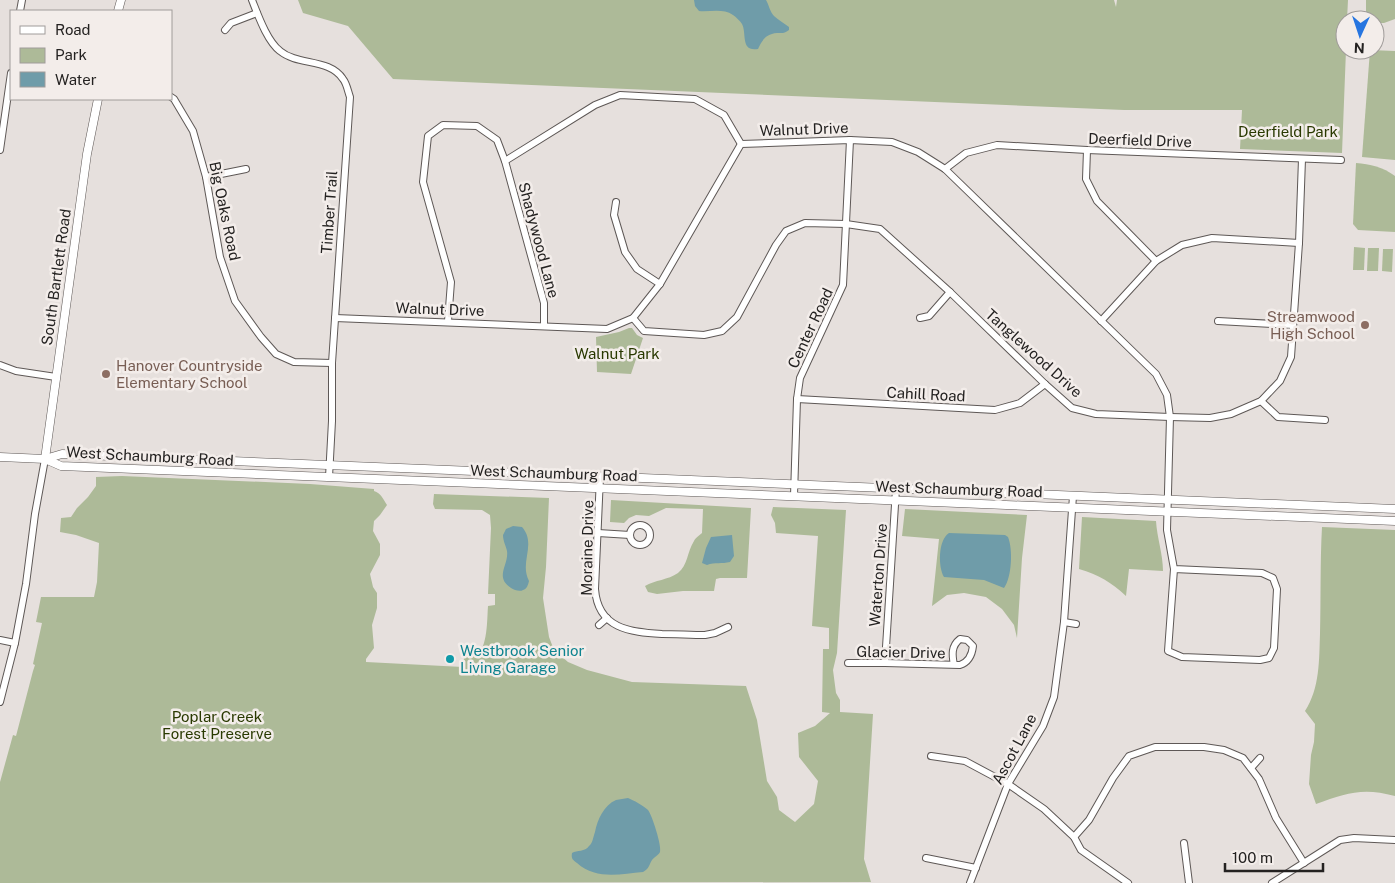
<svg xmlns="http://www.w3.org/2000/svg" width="1395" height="883" font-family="'Public Sans',sans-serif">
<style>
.green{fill:#adba98}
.water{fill:#6f9ca9}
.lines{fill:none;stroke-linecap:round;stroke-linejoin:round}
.minor-casing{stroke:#5e5856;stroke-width:8}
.major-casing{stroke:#5e5856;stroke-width:9}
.minor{stroke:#fff;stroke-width:6}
.major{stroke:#fff;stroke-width:8}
.education-dot{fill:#8d6e63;stroke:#f3edea;stroke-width:2}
.culture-dot{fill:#0f9aa8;stroke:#f3edea;stroke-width:2}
.labels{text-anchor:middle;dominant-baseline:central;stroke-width:5;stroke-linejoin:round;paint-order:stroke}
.street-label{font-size:15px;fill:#242221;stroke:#f3edea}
.park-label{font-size:15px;fill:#293900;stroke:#f3edea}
.education-label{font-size:15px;fill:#785e54;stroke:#f3edea;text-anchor:end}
.culture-label{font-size:15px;fill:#0d838f;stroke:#f3edea;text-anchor:start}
</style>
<rect width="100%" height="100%" fill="#e6e0dd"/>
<g class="green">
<polygon points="298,0 1114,0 1116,7 1117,0 1348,0 1347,20 1345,20 1345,50 1346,50 1342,153 1240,149 1242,110 1124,110 393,79 348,26 303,13"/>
<polygon points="1366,0 1395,0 1395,19 1384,23 1375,23 1375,20 1366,20"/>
<polygon points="1370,50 1395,51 1395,160 1362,157"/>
<path d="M1356,163C1370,164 1383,167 1395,176V232L1358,230L1353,224Z"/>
<polygon points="1354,247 1365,248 1364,270 1353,270"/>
<polygon points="1368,248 1379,248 1378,271 1367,271"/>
<polygon points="1383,249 1393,249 1392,272 1382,271"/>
<polygon points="629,328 632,328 637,335 643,338 631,374 597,372 596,337 619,332"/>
<path d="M122,476L310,484L374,489V491C381,493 383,499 387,505L380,515L374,521L373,531L380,544V555L370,574L373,587L377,593V608L372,625L374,648L366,659V662L463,667L464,657C468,656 472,656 476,655C488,649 487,618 488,606L495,605V594H488L491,528L490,515L482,510L435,509L433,504L434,494L549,498L546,567L543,598L549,637L554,650L568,662L587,670L632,682L746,686L757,720L767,781L777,797L779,810L795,822L814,804L818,781L799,757L798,733L815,726L830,713L822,712L823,649H829V628L812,626L818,536L776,533L775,523L771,515L773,507L846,510L837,653L833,670L836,693L840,700V712L873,714L864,859L871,882L0,883V782L13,735L16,736L33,671L35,665L33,664L42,623L36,622L41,597H94L97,582L99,543L76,535L60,532L61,518L71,517L77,508L88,497L96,486V477Z"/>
<path d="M611,500L751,508L747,578H720L716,579L714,591H683L657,594L648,592L645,586C655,580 668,580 678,573C688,565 687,552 694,541C695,538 699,536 702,533L703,509L666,508L649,516L636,515L629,518L624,523L610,522Z"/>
<polygon points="905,509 1027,515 1022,558 1017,638 1014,625 1002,609 986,597 964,593 947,595 932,606 939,539 902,536"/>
<path d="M1082,517L1156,521C1157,538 1163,554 1163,571L1129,569L1126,596C1111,582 1099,575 1079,569Z"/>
<path d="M1322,527L1395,530V796C1363,787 1346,793 1316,804L1309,784L1311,755L1314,742L1315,724L1305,711C1320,688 1319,660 1320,634C1321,598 1320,562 1322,527Z"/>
</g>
<g class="water">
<path d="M694,0H766C769,5 770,12 774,16C778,20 784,23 789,27V30C784,34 782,33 777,33C766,34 762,40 758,49C740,52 747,33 742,24C740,21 736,17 733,15C723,8 711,12 699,11L695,6Z"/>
<path d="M513,526L522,527C537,544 519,562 529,581C528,585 527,589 523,590C520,592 514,590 511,588C494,577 509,565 507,551C506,546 503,541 503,535L506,529Z"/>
<path d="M949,533L1005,535L1008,537C1013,549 1012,577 1004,588L984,580L944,577C938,567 938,540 949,533Z"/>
<path d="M732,535L734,556L730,562C722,564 715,562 707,565L702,563L706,548L711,537Z"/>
<path d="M628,798C633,800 644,806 648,810C652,815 662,846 660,852C659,855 654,857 652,860C649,865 649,869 643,872C620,874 596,880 577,863C573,860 571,859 572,853C577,850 585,852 589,846C593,843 593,837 595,832C597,820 604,805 616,800C620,799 624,799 628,798Z"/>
</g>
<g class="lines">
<g class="minor-casing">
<g id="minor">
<path d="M252,0C258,15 267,41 280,51C298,66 329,58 343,79C347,84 348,92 350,97L332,363V421L329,477"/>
<polyline points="20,11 22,0"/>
<polyline points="225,30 231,23 257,13"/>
<polyline points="171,97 174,99 193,131 206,177 220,257 235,301 261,337 276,354 294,362 332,363"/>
<polyline points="0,150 11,73"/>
<polyline points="1087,150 1086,179 1097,201 1156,261"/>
<polyline points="505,161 595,105 620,95 695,99 724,115 741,144"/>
<polyline points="945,169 966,153 997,145 1087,150 1341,160"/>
<polyline points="206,177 246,169"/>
<polyline points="616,202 614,215 625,252 637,269 660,284"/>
<polyline points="335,318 607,329 633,318 660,284 741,144 850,140 892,142 918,152 945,169 1156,374 1167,395 1170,417 1167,530 1174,569 1168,651 1182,657 1260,660 1269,658 1274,648 1277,589 1273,578 1262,573 1174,569"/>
<polyline points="633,318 644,331 704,335 722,331 737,317 776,245 786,231 805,223 846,224 880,229 950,292 1045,384 1072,408 1096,414 1170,417 1210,418 1231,414 1261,401 1280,381 1291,357 1299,243 1302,159"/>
<polyline points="920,318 929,316 950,292"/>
<polyline points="448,321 451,282 423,182 428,136 443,125 477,126 497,140 505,161 544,303 544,325"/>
<polyline points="1101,321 1156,261 1182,245 1212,238 1299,243"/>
<polyline points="1218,321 1293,325"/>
<polyline points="0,365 16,371 56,377"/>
<polyline points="797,399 995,410 1020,403 1045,384"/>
<polyline points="1261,401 1278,417 1325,420"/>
<path d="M600,477L595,589C598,629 630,632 662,634C676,634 691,635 705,635L715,633L728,627"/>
<polyline points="794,496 797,399 800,378 843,285 850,140"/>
<circle cx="640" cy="535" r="10"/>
<polyline points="598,533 630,535"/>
<polyline points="1064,622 1076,624"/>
<polyline points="599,625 607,618"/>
<polyline points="0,640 15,643"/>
<path d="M848,663H885L960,665C969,662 972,655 973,646L967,640L960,639C951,646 952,655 954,665"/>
<polyline points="885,663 896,489"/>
<polyline points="0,702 15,643 26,584 35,514 45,459"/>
<polyline points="931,756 965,761 1008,784 1044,809 1074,837 1081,850 1128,883"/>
<polyline points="1251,768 1260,758"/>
<polyline points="1074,837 1089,820 1113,778 1129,756 1155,747 1204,747 1224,750 1243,758 1259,779 1276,818 1304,863"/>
<polyline points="1184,843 1189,883"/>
<polyline points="926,858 976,868"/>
<polyline points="970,883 1008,784 1043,726 1054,697 1064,622 1073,496"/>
<polyline points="1272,883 1340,840 1354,838 1395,840"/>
</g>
</g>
<g class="major-casing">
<g id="major">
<polyline points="118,11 121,0"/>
<polyline points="0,457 45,459 62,454 1395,509"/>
<polyline points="45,459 61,466 1395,521"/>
<polyline points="45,459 87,154 98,99"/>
</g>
</g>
<use href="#minor" class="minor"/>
<use href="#major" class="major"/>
</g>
<g class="education-dot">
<circle cx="1365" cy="325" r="5"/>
<circle cx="106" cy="374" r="5"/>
</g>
<circle class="culture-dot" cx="450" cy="659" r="5"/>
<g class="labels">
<g class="street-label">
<text transform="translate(804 129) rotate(-2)">Walnut Drive</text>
<text transform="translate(1140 140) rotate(2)">Deerfield Drive</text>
<text transform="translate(225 211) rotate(78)">Big Oaks Road</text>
<text transform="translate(329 212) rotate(-86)">Timber Trail</text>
<text transform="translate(539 240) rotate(75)">Shadywood Lane</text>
<text transform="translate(56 277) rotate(-82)">South Bartlett Road</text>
<text transform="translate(440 309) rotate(2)">Walnut Drive</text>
<text transform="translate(810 328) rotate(-65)">Center Road</text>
<text transform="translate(1034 353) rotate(42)">Tanglewood Drive</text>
<text transform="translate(926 394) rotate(3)">Cahill Road</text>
<text transform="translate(150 456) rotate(3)">West Schaumburg Road</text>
<text transform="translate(554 473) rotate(2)">West Schaumburg Road</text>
<text transform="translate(959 489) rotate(2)">West Schaumburg Road</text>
<text transform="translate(587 548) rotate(-89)">Moraine Drive</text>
<text transform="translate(878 575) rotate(-86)">Waterton Drive</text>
<text transform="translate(901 652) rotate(1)">Glacier Drive</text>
<text transform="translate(1014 749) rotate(-62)">Ascot Lane</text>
</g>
<g class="park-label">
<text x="1288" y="131">Deerfield Park</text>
<text x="617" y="353">Walnut Park</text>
<text x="217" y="716">Poplar Creek<tspan x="217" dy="17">Forest Preserve</tspan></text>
</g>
<g class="education-label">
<text x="1355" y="316">Streamwood<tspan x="1355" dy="17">High School</tspan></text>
<text x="116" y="365" text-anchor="start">Hanover Countryside<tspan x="116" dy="17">Elementary School</tspan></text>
</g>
<g class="culture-label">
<text x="460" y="650">Westbrook Senior<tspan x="460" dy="17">Living Garage</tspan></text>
</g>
</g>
<rect x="10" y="10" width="162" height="90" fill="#f3edea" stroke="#a09c9a"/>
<rect x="20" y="26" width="25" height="8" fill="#ffffff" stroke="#a09c9a"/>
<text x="55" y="35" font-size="15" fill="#242221">Road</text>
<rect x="20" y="48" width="25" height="15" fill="#adba98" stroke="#a09c9a"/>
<text x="55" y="60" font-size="15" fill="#242221">Park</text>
<rect x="20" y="72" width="25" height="15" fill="#6f9ca9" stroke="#a09c9a"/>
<text x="55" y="85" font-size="15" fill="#242221">Water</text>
<g transform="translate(1360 35) rotate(183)"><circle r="24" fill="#f3edea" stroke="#a09c9a"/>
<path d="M0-4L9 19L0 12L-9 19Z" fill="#2675e0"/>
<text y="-8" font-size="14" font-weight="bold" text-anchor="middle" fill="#242221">N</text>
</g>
<path d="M1225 863v8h98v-8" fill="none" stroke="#242221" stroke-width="2.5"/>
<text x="1232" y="863" font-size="15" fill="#242221" stroke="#f3edea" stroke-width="4" paint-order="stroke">100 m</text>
</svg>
